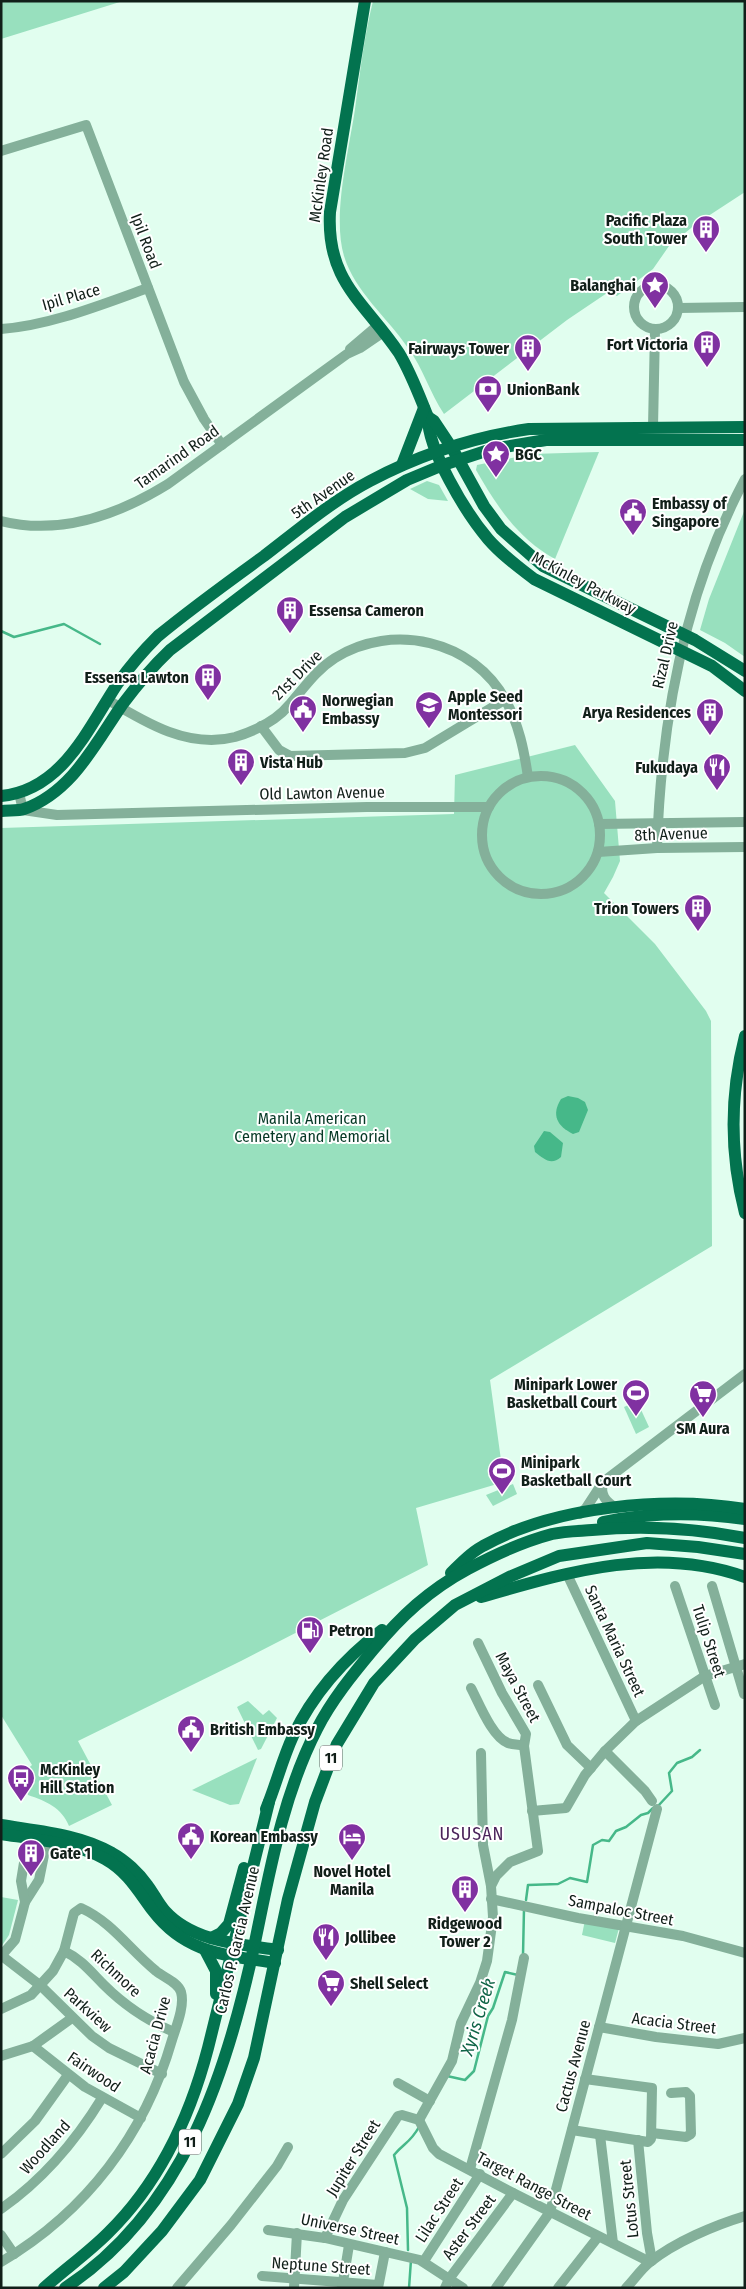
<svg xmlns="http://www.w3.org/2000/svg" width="746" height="2289" font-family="'Fira Sans Condensed',sans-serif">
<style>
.green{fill:#98e0be}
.water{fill:#46b889}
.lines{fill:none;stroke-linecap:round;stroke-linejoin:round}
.stream{stroke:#46b889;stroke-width:2.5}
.minor{stroke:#84b09a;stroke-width:10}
.major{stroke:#03734f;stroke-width:12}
.labels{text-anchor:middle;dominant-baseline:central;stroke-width:4;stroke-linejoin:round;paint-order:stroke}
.shield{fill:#fff;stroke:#58625e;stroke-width:1}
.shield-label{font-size:15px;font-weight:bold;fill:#111f19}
.street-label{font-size:16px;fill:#111f19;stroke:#fff}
.poi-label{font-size:16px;font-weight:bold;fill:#111f19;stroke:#fff;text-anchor:start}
.park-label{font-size:16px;fill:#063926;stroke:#fff}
.neighbourhood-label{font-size:18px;letter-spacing:1px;fill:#49235a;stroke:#fff}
.water-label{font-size:18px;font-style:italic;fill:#0f6547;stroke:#fff}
</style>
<rect width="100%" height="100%" fill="#e1feef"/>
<g class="green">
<polygon points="1,1 123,1 1,39"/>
<path d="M373,1H745V192L696,224L669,246L653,269L617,296L607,293L567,320L444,414C430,393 423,368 408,348C387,317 355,292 344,256C332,216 349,150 355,109C360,73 364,37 373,1Z"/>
<path d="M599,452L555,559C518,539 496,505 476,470L477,465L531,454Z"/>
<polygon points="427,481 439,485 448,501 428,499 410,489"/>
<polygon points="745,509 745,657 725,643 700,630 709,599"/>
<path d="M575,745L615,801L620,861L613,877L604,893L655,944L706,1011L711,1021L712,1246L490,1380L504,1482L416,1508L428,1565L241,1661L78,1741L112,1805L69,1826C62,1808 46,1801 28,1795L23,1773L32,1765L1,1715V828L454,814L455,775Z"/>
<polygon points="637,1401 649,1427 636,1434 624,1407"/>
<polygon points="513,1484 517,1494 493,1506 486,1495"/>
<polygon points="248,1701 263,1715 269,1710 277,1718 261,1749 258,1750 237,1707"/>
<polygon points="257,1758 239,1804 230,1805 192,1790"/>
<polygon points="1,1897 18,1900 9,1935 1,1947"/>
<polygon points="585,1920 619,1928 615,1943 582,1935"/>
</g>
<g class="water">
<path d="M568,1096L578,1098L585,1102L588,1110L579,1132L573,1134C557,1126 551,1115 561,1099Z"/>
<path d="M544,1131L550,1132L563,1143L561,1157C551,1166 544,1159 535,1152L534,1146Z"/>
</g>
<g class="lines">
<g class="stream">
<polyline points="1,631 14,637 64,624 100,644"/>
<polyline points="658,1806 672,1791 669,1773 677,1763 692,1757 700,1750"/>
<polyline points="526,1900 528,1885 558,1884 570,1878 587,1882 593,1845 602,1840 609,1841 616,1831 626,1827 641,1815 648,1813 653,1808"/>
<polyline points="523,1955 524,1909"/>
<polyline points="447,2076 465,2080 474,2071 488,2016 493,2008 505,1972 518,1975"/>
<path d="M408,2250L407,2208L394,2155C404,2143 410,2143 419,2127"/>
<polyline points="409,2288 411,2260"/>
</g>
<g class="minor">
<polyline points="1,151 86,125 184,382 204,419 222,445"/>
<circle cx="656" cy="307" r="22"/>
<polyline points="678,308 745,307"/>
<path d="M1,329C49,326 103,304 148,288"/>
<polyline points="350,349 377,326"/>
<polyline points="653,427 655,330"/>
<path d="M1,521C61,536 118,515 168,484L347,354L360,348L382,333"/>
<path d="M108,700C146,723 189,749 235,737C255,731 277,720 290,704C304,688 316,670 335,658C392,622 474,640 506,701C519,725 524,750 528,777"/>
<polyline points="261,726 279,750 290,756 405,753 425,748 506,699"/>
<circle cx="541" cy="835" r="59"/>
<polyline points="19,793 23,810 57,815 367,807 489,807"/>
<polyline points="599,824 745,822"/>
<path d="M657,848C661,720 684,593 745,479"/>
<polyline points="598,852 657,848 745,847"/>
<path d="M603,1482C600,1495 605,1501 616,1508"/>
<polyline points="580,1514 586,1508 603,1482 745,1374"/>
<polyline points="567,1574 636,1721"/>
<polyline points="675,1586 715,1705"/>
<polyline points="712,1586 744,1694"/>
<polyline points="478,1643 502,1693 526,1734 524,1746"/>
<polyline points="538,1685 567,1745 591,1768"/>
<polyline points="605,1751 645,1791 652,1801"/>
<polyline points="481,1753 483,1845 491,1886"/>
<polyline points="532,1811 566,1808 585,1775 605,1751 636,1721 705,1676 745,1664"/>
<polyline points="491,1899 578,1918 683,1936 745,1953"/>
<polyline points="25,1902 39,1880 48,1835"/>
<path d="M64,1951C81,1959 91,1972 104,1985C125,2006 148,2021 174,2032"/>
<polyline points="1,1956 15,1940 23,1910 25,1902 21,1881 29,1832"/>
<polyline points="2,1956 41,1986 92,2036 109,2048 162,2074"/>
<path d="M1,2009L31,1995L53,1971L64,1951L74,1913L81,1908C112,1922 130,1950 156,1971C163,1977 178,1982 181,1992C185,2006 176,2027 172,2040C145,2134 86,2212 1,2262"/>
<polyline points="599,2027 656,2037 718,2044 745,2038"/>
<polyline points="33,2046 85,2087 141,2118"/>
<polyline points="1,2056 33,2046 72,2018"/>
<polyline points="398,2083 430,2101"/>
<path d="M419,2120L452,2061L461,2023L480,1983L487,1961L493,1917L491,1886L496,1876L510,1862L538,1851L524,1746C519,1744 513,1745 508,1743C492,1737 479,1703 471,1688"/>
<polyline points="419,2120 433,2148 439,2154 513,2193 650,2262"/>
<polyline points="572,2130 648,2142 651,2139 652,2088 585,2079"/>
<polyline points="652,2133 686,2137 691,2134 690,2096 686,2092 671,2093"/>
<polyline points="600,2135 613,2243"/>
<polyline points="638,2140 647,2233 652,2261"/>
<polyline points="1,2154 35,2121 68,2075"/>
<polyline points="470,2169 512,2020 524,1958"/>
<path d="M1,2209C44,2179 75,2142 102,2098"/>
<polyline points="268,2230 325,2238 420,2260 463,2288"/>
<polyline points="1,2235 14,2254"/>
<polyline points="325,2238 343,2200 398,2116 402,2115 419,2120"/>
<polyline points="424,2261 480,2174"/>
<polyline points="262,2276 378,2285"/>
<polyline points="177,2288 231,2225 277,2166 288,2147"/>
<polyline points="294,2288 297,2233"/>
<polyline points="342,2288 349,2245"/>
<polyline points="378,2288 385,2252"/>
<polyline points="445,2288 449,2279 513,2193"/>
<polyline points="496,2288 550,2212 657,1809"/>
<polyline points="558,2288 598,2237"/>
<path d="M626,2288C634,2280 641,2269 650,2262C675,2242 715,2225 745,2216"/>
</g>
<g class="major">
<path d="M365,1L330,212C326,282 365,302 399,353C411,373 419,395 428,417C427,449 466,513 488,539C501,554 517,566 534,579L712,666L745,691"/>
<polyline points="428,417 434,421 452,448 484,506 501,529 543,566 695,640 745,671"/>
<polyline points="402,465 424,408"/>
<path d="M1,796C63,790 88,728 118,683C130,666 143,651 158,636C192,608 228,582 264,556C298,530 332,501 370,481C419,455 474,437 529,429L745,427"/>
<path d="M1,811C8,810 18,811 24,809C72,792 95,744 122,705C137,685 152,667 170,650L345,517L407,480L443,465L492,449L546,440H745"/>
<path d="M745,1036C730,1094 730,1155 745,1213"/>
<path d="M603,1522C651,1512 697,1512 745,1519"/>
<path d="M451,1573C461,1563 471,1552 483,1546C554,1506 666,1496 745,1509"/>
<path d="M481,1597C568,1572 656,1545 745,1577"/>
<path d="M266,1809C276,1785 282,1760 293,1736C313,1694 345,1658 382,1630"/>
<path d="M1,1825C37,1831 80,1834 112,1853C125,1860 139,1873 148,1886C154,1894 158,1903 165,1911C193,1942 239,1944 278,1950"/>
<path d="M1,1834C33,1839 77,1843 105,1859C128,1872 138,1891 153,1911C186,1954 226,1955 275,1963"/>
<polyline points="211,1938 221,1933 229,1924 244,1868"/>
<polyline points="205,1950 216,1971 216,1994"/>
<path d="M44,2288C65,2269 88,2253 108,2233C159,2183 190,2117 208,2048L269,1802"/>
<path d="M65,2288C183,2210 227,2074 255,1942C270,1870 283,1795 317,1729C331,1701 353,1674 373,1650C401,1616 429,1590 468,1569C494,1555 522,1542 552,1534C565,1531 579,1531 592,1530C644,1525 694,1528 745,1538"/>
<polyline points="104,2288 124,2272 162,2231 200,2180 238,2104 254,2058 288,1899 315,1802 337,1744 374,1683 415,1639 455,1605 509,1577 559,1556 647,1543 698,1547 745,1554"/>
</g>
</g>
<defs>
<g id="building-pin" transform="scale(1.4375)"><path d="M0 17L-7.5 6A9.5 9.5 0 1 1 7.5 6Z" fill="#8031a1" stroke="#fff"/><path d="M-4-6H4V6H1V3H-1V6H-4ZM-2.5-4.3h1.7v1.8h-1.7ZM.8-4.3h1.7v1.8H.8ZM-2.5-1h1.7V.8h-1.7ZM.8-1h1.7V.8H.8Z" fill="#fff"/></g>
<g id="sight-pin" transform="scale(1.4375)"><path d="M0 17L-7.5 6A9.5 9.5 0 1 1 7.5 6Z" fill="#8031a1" stroke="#fff"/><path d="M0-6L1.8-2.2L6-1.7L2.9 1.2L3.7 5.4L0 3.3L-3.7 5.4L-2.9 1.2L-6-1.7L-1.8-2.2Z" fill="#fff"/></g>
<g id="bank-pin" transform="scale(1.4375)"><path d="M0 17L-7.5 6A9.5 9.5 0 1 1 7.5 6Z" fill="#8031a1" stroke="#fff"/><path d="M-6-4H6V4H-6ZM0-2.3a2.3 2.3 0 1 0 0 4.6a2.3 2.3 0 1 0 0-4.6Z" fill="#fff"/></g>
<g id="civic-pin" transform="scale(1.4375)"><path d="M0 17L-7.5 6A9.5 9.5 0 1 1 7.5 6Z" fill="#8031a1" stroke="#fff"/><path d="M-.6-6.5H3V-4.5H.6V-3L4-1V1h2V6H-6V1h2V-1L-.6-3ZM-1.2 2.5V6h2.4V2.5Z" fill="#fff"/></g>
<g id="school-pin" transform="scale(1.4375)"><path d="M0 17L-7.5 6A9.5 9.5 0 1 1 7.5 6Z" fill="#8031a1" stroke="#fff"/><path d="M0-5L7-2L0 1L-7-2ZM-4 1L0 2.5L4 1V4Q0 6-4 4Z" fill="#fff"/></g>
<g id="restaurant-pin" transform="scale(1.4375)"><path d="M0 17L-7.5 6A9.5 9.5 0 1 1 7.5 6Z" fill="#8031a1" stroke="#fff"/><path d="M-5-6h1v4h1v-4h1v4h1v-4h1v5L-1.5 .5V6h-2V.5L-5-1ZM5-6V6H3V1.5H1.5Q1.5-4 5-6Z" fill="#fff"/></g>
<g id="stadium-pin" transform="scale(1.4375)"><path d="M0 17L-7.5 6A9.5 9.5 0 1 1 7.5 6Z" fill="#8031a1" stroke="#fff"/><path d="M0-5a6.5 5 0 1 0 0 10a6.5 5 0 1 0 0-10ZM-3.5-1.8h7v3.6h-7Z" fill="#fff"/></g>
<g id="supermarket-pin" transform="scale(1.4375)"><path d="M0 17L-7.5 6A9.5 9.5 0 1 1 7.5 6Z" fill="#8031a1" stroke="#fff"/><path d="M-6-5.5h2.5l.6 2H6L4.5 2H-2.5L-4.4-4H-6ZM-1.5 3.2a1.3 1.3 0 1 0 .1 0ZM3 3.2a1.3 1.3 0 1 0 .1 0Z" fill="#fff"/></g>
<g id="fuel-pin" transform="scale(1.4375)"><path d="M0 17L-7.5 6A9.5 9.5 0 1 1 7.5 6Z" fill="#8031a1" stroke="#fff"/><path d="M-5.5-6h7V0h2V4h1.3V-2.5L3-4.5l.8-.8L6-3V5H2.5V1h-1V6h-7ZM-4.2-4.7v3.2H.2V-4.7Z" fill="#fff"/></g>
<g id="bus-pin" transform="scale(1.4375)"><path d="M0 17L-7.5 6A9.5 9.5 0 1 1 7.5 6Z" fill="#8031a1" stroke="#fff"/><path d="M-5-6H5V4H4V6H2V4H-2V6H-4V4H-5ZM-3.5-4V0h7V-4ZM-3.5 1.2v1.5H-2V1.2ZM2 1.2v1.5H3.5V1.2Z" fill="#fff"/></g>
<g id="hotel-pin" transform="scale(1.4375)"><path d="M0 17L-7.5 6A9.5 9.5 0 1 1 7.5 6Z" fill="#8031a1" stroke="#fff"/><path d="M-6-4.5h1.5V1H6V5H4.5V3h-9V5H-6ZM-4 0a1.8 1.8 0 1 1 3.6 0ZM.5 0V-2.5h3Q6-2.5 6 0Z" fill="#fff"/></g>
</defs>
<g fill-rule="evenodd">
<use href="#building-pin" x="706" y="229"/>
<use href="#sight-pin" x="655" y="285"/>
<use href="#building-pin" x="707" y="344"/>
<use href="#building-pin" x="528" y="348"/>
<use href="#bank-pin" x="488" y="389"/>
<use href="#sight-pin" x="496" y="454"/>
<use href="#civic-pin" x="633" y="512"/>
<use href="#building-pin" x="290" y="610"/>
<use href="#building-pin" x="208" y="677"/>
<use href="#school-pin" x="429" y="705"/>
<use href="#civic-pin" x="303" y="709"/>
<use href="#building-pin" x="710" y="712"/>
<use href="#building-pin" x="241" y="762"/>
<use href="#restaurant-pin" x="717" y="767"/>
<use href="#building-pin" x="698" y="908"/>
<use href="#stadium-pin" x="636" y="1393"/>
<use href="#supermarket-pin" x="703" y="1394"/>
<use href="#stadium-pin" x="502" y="1471"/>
<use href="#fuel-pin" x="310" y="1630"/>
<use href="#civic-pin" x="191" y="1729"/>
<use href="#bus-pin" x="21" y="1778"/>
<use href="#civic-pin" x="191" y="1836"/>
<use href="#hotel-pin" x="352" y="1837"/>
<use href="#building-pin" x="31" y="1853"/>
<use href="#building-pin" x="465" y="1889"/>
<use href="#restaurant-pin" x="326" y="1937"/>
<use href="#supermarket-pin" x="331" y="1983"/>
</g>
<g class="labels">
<g class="shield">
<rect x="320" y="1745.5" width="22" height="25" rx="4"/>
<rect x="179" y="2129.5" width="22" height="25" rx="4"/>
</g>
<g class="shield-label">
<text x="331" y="1758">11</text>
<text x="190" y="2142">11</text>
</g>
<g class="street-label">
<text transform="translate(321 175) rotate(-82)">McKinley Road</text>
<text transform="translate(146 241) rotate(69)">Ipil Road</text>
<text transform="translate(71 297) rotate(-16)">Ipil Place</text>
<text transform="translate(177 457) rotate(-35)">Tamarind Road</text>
<text transform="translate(323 494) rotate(-35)">5th Avenue</text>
<text transform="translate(584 583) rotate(28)">McKinley Parkway</text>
<text transform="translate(665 655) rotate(-77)">Rizal Drive</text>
<text transform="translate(297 675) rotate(-45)">21st Drive</text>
<text transform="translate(322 793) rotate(-1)">Old Lawton Avenue</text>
<text transform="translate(671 834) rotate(-2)">8th Avenue</text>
<text transform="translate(615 1641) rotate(65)">Santa Maria Street</text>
<text transform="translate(709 1641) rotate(72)">Tulip Street</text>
<text transform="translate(518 1687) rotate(62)">Maya Street</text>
<text transform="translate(621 1910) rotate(11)">Sampaloc Street</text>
<text transform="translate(237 1940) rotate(-77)">Carlos P. Garcia Avenue</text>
<text transform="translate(116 1973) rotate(43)">Richmore</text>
<text transform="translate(88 2010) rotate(42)">Parkview</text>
<text transform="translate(674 2023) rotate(7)">Acacia Street</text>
<text transform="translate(155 2035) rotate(-75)">Acacia Drive</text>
<text transform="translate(573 2066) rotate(-75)">Cactus Avenue</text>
<text transform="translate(94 2072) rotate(34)">Fairwood</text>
<text transform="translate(45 2147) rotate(-48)">Woodland</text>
<text transform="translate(353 2158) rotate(-58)">Jupiter Street</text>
<text transform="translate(534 2186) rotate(28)">Target Range Street</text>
<text transform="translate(629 2199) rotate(-96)">Lotus Street</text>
<text transform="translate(439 2210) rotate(-57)">Lilac Street</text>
<text transform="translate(469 2227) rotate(-53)">Aster Street</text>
<text transform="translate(350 2229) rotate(12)">Universe Street</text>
<text transform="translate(321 2266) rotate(4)">Neptune Street</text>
</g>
<g class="poi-label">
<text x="687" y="220" text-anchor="end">Pacific Plaza<tspan x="687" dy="18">South Tower</tspan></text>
<text x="636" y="285" text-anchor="end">Balanghai</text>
<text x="688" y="344" text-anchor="end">Fort Victoria</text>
<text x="509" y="348" text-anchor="end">Fairways Tower</text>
<text x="507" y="389">UnionBank</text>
<text x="515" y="454">BGC</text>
<text x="652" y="503">Embassy of<tspan x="652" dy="18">Singapore</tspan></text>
<text x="309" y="610">Essensa Cameron</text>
<text x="189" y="677" text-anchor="end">Essensa Lawton</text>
<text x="448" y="696">Apple Seed<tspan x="448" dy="18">Montessori</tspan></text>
<text x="322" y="700">Norwegian<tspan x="322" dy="18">Embassy</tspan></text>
<text x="691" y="712" text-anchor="end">Arya Residences</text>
<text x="260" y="762">Vista Hub</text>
<text x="698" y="767" text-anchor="end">Fukudaya</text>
<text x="679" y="908" text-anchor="end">Trion Towers</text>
<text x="617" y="1384" text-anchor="end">Minipark Lower<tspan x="617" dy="18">Basketball Court</tspan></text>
<text x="703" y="1428" text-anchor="middle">SM Aura</text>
<text x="521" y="1462">Minipark<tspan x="521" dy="18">Basketball Court</tspan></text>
<text x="329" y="1630">Petron</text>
<text x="210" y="1729">British Embassy</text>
<text x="40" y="1769">McKinley<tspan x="40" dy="18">Hill Station</tspan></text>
<text x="210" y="1836">Korean Embassy</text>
<text x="50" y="1853">Gate 1</text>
<text x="352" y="1871" text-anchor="middle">Novel Hotel<tspan x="352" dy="18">Manila</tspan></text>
<text x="465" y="1923" text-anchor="middle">Ridgewood<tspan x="465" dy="18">Tower 2</tspan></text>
<text x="345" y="1937">Jollibee</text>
<text x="350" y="1983">Shell Select</text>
</g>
<g class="park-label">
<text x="312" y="1118">Manila American<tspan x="312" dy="18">Cemetery and Memorial</tspan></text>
</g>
<g class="neighbourhood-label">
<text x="472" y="1834">USUSAN</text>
</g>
<g class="water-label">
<text transform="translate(478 2017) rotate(-73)">Xyris Creek</text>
</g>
</g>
<rect width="746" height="2289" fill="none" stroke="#111f19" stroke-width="5"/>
</svg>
